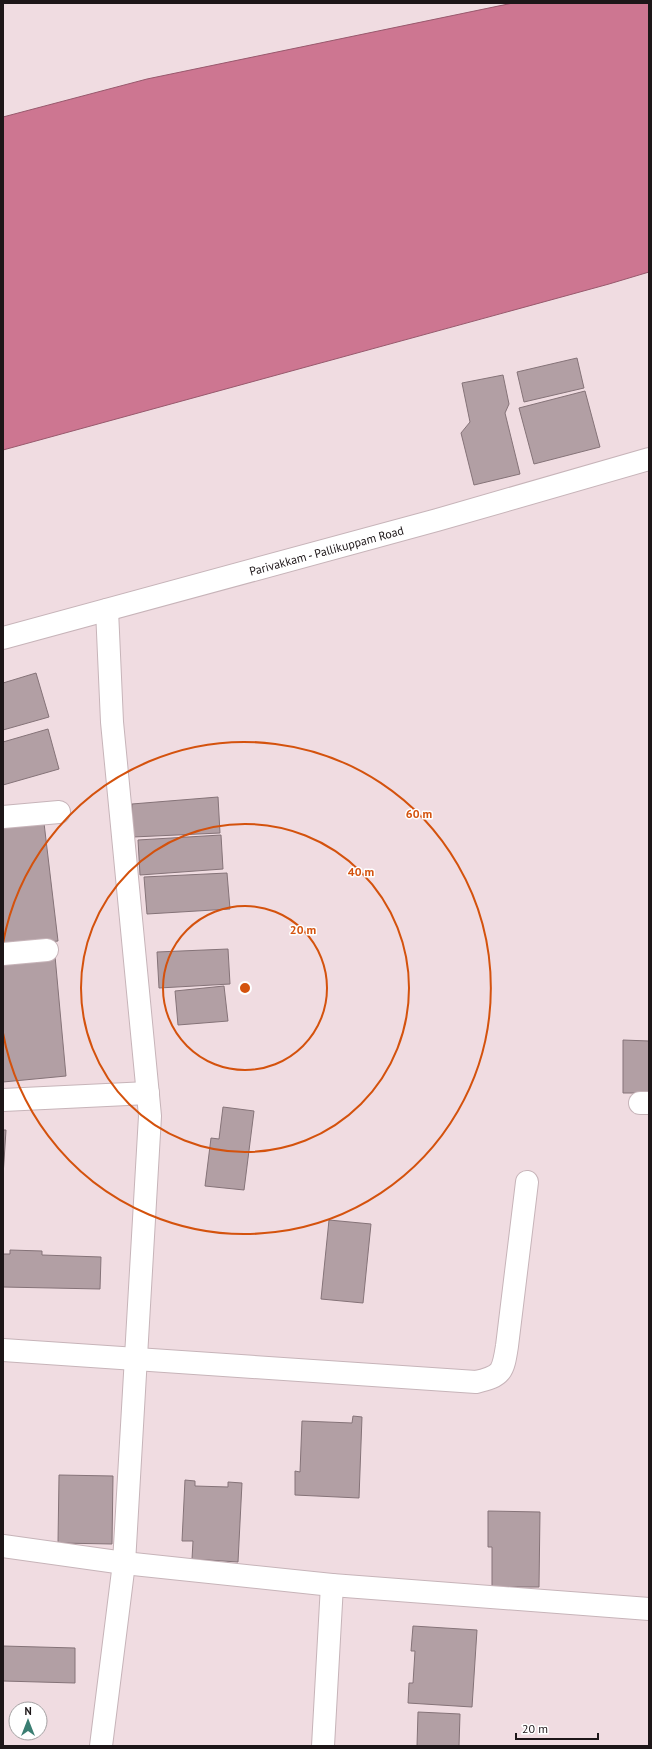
<svg xmlns="http://www.w3.org/2000/svg" width="652" height="1749" font-family="'PT Sans',sans-serif">
<style>
.water{fill:#cd7691;stroke:#98596d}
.building{fill:#b29fa4;stroke:#857378}
.lines{fill:none;stroke-linecap:round;stroke-linejoin:round}
.minor-casing{stroke:#c7b4b9;stroke-width:24}
.minor{stroke:#fff;stroke-width:22}
.ring{fill:none;stroke:#d4520d;stroke-width:2}
.labels{text-anchor:middle;dominant-baseline:central;stroke-width:3;stroke-linejoin:round;paint-order:stroke}
.street-label{font-size:12px;fill:#1d1618;stroke:#fff}
.centre{fill:#d4520d;stroke:#fff;stroke-width:2}
.ring-label{font-size:12px;text-anchor:middle;font-weight:bold;fill:#d4520d;stroke:#fff;stroke-width:3;stroke-linejoin:round;paint-order:stroke}
</style>
<rect width="100%" height="100%" fill="#f0dce1"/>
<polygon class="water" points="513,3 649,3 649,272 609,284 3,450 3,117 147,79"/>
<g class="building">
<polygon points="577,358 584,388 524,402 517,372"/>
<polygon points="503,375 509,404 505,413 520,474 474,485 461,433 470,422 462,383"/>
<polygon points="585,391 600,447 534,464 519,408"/>
<polygon points="36,673 49,717 3,730 3,683"/>
<polygon points="48,729 59,769 3,785 3,742"/>
<polygon points="218,797 220,833 133,837 132,804"/>
<polygon points="44,823 58,941 3,947 3,828"/>
<polygon points="221,835 223,869 140,875 138,840"/>
<polygon points="227,873 230,909 147,914 144,877"/>
<polygon points="228,949 230,984 159,988 157,952"/>
<polygon points="55,956 66,1076 3,1082 3,960"/>
<polygon points="224,986 228,1021 178,1025 175,991"/>
<polygon points="623,1040 649,1041 649,1093 623,1093"/>
<polygon points="223,1107 254,1111 244,1190 205,1186 211,1138 219,1139"/>
<polygon points="3,1130 6,1130 3,1176"/>
<polygon points="329,1220 371,1224 363,1303 321,1299"/>
<polygon points="10,1250 42,1251 42,1255 101,1257 100,1289 3,1287 3,1254 10,1254"/>
<polygon points="353,1416 362,1417 359,1498 295,1495 295,1471 300,1472 302,1421 352,1423"/>
<polygon points="59,1475 113,1476 112,1544 58,1543"/>
<polygon points="185,1480 195,1481 195,1486 228,1487 228,1482 242,1483 238,1562 192,1559 193,1541 182,1541"/>
<polygon points="488,1511 540,1512 539,1587 492,1587 492,1547 488,1547"/>
<polygon points="413,1626 477,1630 472,1707 408,1703 409,1683 413,1683 415,1651 411,1651"/>
<polygon points="3,1646 75,1648 75,1683 3,1681"/>
<polygon points="418,1712 460,1714 459,1746 417,1746"/>
</g>
<g class="lines">
<g class="minor-casing">
<g id="minor">
<path id="s1" d="M3,638L437,520L649,459"/>
<polyline points="3,817 59,812"/>
<polyline points="3,954 47,950"/>
<polyline points="3,1100 148,1093"/>
<polyline points="640,1103 649,1103"/>
<path d="M3,1350L476,1382C502,1376 503,1372 507,1346L527,1182"/>
<polyline points="3,1546 124,1563 332,1585 649,1609"/>
<polyline points="101,1746 124,1563 150,1116 112,722 107,610"/>
<polyline points="323,1746 332,1585"/>
</g>
</g>
<use href="#minor" class="minor"/>
</g>
<g class="ring">
<circle cx="245" cy="988" r="82"/>
<circle cx="245" cy="988" r="164"/>
<path d="M3 943A246 246 0 1 1 3 1033"/>
</g>
<g class="labels">
<g class="street-label">
<text stroke="none"><textPath href="#s1" startOffset="335">Parivakkam - Pallikuppam Road</textPath></text>
</g>
</g>
<circle cx="245" cy="988" r="6" class="centre"/>
<g class="ring-label">
<text x="419" y="818">60 m</text>
<text x="361" y="876">40 m</text>
<text x="303" y="934">20 m</text>
</g>
<rect width="652" height="1749" fill="none" stroke="#1d1618" stroke-width="8"/>
<g transform="translate(28 1721)"><circle r="19" fill="#ffffff" stroke="#a5a2a3"/>
<path d="M0-3L7 15L0 10L-7 15Z" fill="#3a7e72"/>
<text y="-6" font-size="11" font-weight="bold" text-anchor="middle" fill="#1d1618">N</text>
</g>
<path d="M516 1733v6h82v-6" fill="none" stroke="#1d1618" stroke-width="2"/>
<text x="522" y="1733" font-size="12" fill="#1d1618" stroke="#ffffff" stroke-width="3" paint-order="stroke">20 m</text>
</svg>
